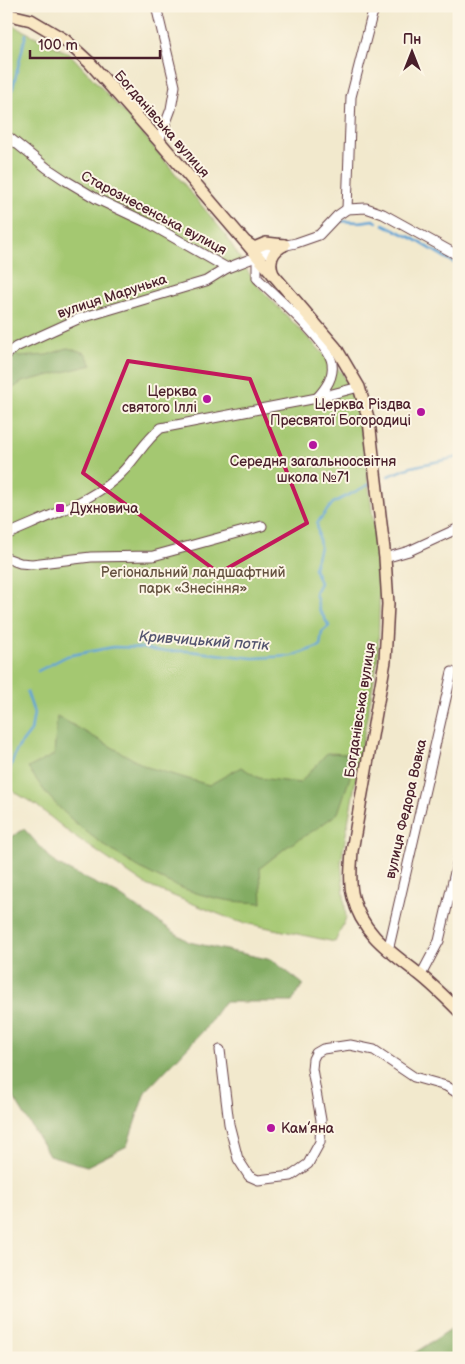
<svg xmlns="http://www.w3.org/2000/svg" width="465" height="1364" font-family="'Balsamiq Sans',sans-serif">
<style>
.green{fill:#a4c871;stroke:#77744e}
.forest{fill:#83ac63;stroke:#666647}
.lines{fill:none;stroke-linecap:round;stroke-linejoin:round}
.stream{stroke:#61a4d6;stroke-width:2.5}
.minor-casing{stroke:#633d43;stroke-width:11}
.secondary-casing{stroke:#633d43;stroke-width:14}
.minor{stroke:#fff;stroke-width:9}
.secondary{stroke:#f9e7c3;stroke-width:11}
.marked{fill:none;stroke:#c2185b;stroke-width:4;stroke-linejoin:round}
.poi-dot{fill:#b5179e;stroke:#fcf5e5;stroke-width:2}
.labels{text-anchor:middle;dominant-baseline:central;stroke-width:4;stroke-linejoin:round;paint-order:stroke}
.street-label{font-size:14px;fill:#4a1f2b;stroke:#fcf5e5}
.poi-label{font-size:14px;fill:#4a1f2b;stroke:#fcf5e5;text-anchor:end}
.park-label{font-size:14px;fill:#655240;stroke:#fcf5e5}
.water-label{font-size:15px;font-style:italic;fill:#53546f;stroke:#fcf5e5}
</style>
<rect width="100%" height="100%" fill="#fcf5e5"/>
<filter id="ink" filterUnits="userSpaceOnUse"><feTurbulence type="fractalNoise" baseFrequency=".02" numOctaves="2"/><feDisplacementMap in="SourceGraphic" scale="10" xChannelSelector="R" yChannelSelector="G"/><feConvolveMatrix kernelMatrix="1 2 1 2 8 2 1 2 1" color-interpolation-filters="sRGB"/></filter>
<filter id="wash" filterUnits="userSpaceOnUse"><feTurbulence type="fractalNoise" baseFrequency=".0096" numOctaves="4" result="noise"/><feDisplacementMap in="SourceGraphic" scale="20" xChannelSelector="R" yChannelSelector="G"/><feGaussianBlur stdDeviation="1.12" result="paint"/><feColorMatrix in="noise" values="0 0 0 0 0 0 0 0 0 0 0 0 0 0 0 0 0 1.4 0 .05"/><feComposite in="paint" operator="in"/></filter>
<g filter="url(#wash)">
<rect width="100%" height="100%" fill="#f2e9cd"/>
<polygon class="green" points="6,25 14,26 70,54 133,122 225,234 255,283 342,373 359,412 380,572 378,656 341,862 346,918 335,942 236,921 146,885 70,833 36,805 6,787"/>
<g class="forest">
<polygon points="6,346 19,357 47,355 68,348 85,353 92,365 22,382 6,393"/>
<path d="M57,716L147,767L209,785L241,767L259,778L300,783L327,753L350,754V777L338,813L316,829L288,846L260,868L262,903C248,902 233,902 220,899C162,889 83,838 46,793C40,785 34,776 28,768L54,755Z"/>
<polygon points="24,829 56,864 117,894 189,942 272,960 303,984 292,1002 224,1002 204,1030 145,1092 127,1146 87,1166 49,1155 14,1098 6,1090 6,868 8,866 8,839"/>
<polygon points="454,1327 458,1358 407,1358"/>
</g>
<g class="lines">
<g class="stream">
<polyline points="7,112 26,34"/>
<polyline points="339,221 360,222 373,220 377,222"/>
<polyline points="383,224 414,239 459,266"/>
<polyline points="388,476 411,467 459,457"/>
<polyline points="38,671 67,656 113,647 144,648 158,651 188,651 253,658 292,656 320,646 322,632 329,626 319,609 315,592 320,583 314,568 320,547 317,523 333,503 370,484"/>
<polyline points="6,779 17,749 31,731 34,713 27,692"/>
</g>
</g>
</g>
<g filter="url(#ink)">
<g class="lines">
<g class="minor-casing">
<g id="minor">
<polyline points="156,6 175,86 171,109 159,141"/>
<polyline points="6,135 47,168 65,180 97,199 150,224 227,268 261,255 273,248 296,243 319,235 337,216 347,209 366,208 383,214 459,256"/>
<polyline points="347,209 351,97 372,15 376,6"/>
<path d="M257,256V278C273,294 329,342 332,363C334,377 326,388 317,398"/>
<polyline points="6,355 16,347 78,319 206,281 227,268"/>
<path d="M6,535C39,520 89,502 115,479C133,464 143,442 161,428L317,398L359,387"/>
<polyline points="6,558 20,563 32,564 91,557 153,556 262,526"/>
<polyline points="385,558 409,551 459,528"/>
<polyline points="388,951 452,672"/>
<polyline points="421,975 439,941 459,855"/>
<polyline points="220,1050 229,1124 238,1159 249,1176 258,1180 291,1176 308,1164 320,1142 321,1120 312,1069 313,1059 316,1053 323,1049 350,1045 374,1050 414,1077 446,1086 459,1094"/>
</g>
</g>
<g class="secondary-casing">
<g id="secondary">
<path d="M6,14L31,20L65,40L90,63L159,141L336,348L359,387L369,421L385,558L388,604L385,661L352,851C351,866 349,883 353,897C362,934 391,952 419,974C433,985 446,998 459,1011"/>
<polyline points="247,243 254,248 266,243 284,245"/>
<path d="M273,274C268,262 272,251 284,245"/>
</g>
</g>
<use href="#minor" class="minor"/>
<use href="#secondary" class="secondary"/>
</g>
</g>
<path class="marked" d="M128,361L250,379L307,523L219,573L83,473Z"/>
<g class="poi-dot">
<circle cx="207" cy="399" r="5"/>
<circle cx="421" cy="412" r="5"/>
<circle cx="313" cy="445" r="5"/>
<rect x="55" y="503" width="10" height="10" rx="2.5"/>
<circle cx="271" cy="1128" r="5"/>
</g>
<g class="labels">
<g class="street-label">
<text transform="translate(162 124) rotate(49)">Богданівська вулиця</text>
<text transform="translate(154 213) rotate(28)">Старознесенська вулиця</text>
<text transform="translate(112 296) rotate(-18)">вулиця Марунька</text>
<text transform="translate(360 710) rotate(-81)">Богданівська вулиця</text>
<text transform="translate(406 809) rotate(-77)">вулиця Федора Вовка</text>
</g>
<g class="poi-label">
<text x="197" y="391">Церква<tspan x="197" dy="16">святого Іллі</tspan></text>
<text x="411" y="404">Церква Різдва<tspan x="411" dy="16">Пресвятої Богородиці</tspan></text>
<text x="313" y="461" text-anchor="middle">Середня загальноосвітня<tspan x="313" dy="16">школа №71</tspan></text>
<text x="70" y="508" text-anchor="start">Духновича</text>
<text x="281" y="1128" text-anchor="start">Кам’яна</text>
</g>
<g class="park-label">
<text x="193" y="572">Регіональний ландшафтний<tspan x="193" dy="16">парк «Знесіння»</tspan></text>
</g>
<g class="water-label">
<text transform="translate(204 641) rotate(4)">Кривчицький потік</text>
</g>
</g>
<rect width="465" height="1364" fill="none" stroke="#fcf5e5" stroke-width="25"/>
<g transform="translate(412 52)" stroke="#fcf5e5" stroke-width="4" paint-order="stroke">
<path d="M0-4L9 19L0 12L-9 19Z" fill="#4a1f2b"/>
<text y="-8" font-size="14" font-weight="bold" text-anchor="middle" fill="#4a1f2b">Пн</text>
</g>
<path d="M30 50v8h130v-8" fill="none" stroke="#4a1f2b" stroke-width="2.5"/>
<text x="38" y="50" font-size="15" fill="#4a1f2b" stroke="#fcf5e5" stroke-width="4" paint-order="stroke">100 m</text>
</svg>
